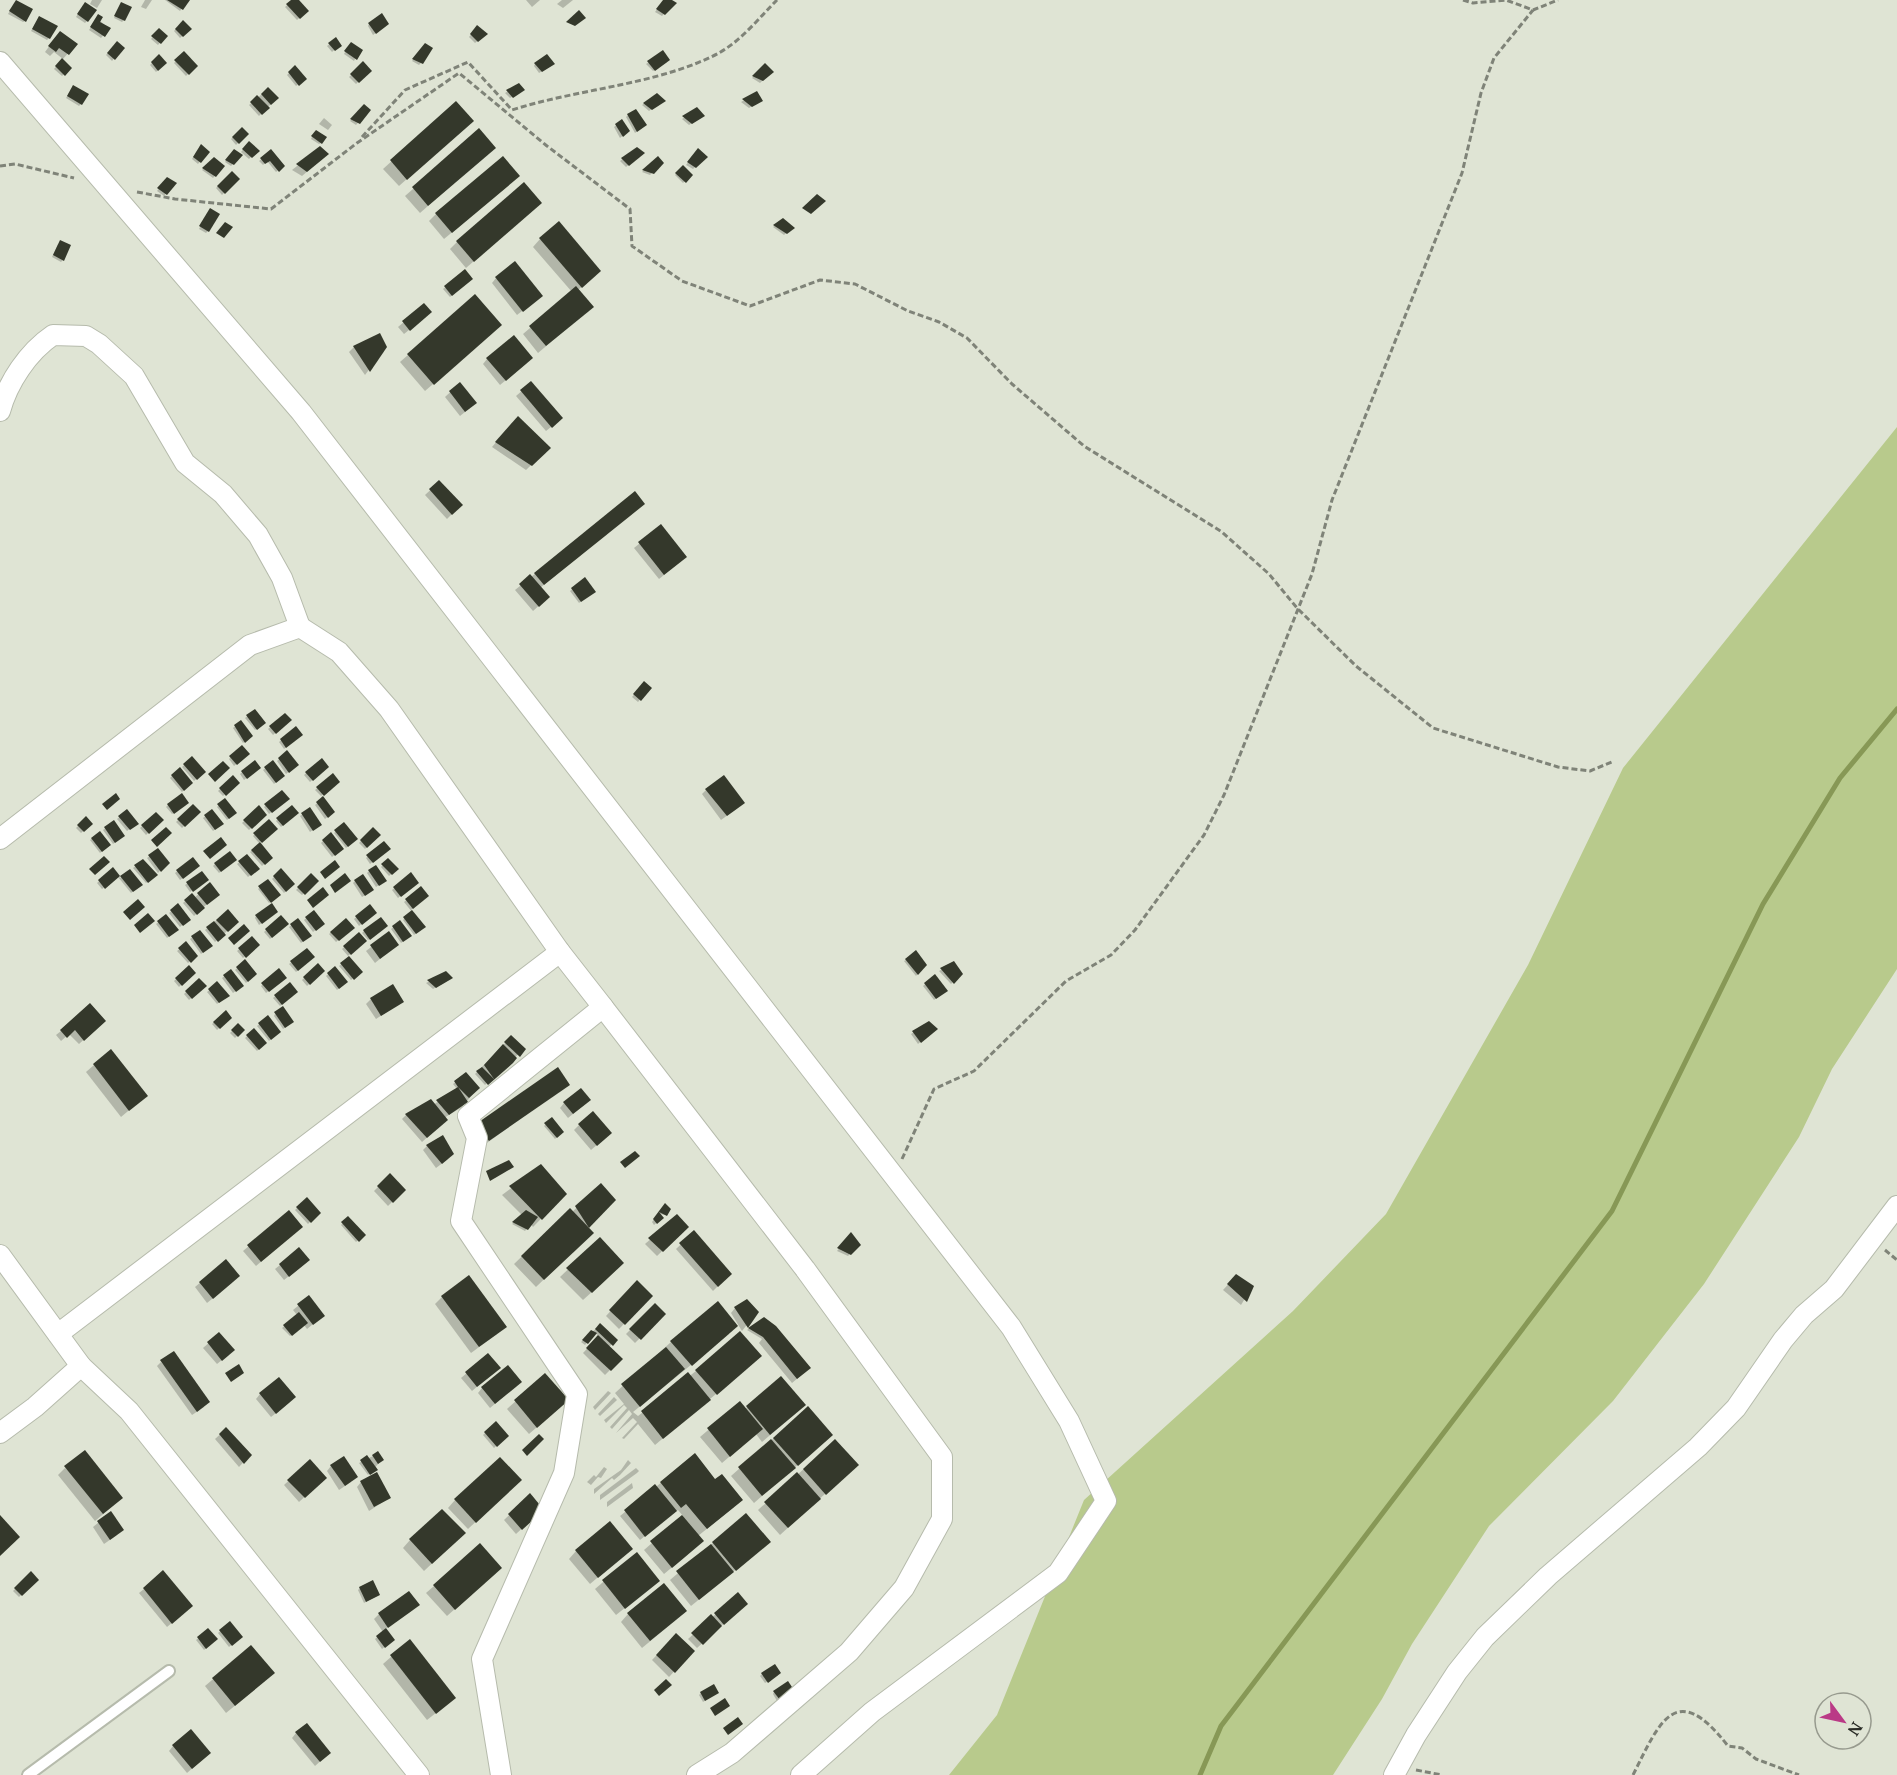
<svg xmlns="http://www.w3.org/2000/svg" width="1897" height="1775" font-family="'PT Serif',serif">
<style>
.green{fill:#b8ca8c}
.shadow{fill:#0003}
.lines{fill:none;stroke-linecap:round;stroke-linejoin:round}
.stream{stroke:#879856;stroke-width:5}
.building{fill:#34382b}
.lane-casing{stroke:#b6bbac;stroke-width:14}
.street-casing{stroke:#b6bbac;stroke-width:22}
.path{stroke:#7f8378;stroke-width:3;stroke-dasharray:6 3;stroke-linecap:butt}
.lane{stroke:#fff;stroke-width:10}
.street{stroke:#fff;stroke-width:20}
</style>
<rect width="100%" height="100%" fill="#dfe4d4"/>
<polygon class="green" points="1897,427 1897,969 1832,1069 1799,1137 1704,1284 1613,1401 1489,1526 1412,1644 1382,1699 1333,1775 949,1775 997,1715 1084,1500 1293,1311 1386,1214 1528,965 1623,768"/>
<g class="shadow">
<polygon points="92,0 102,0 97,8 90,4"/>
<polygon points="145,0 152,0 146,9 141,7"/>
<polygon points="165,0 188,0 180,11"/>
<polygon points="293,0 297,0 307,11 297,20 285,7"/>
<polygon points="526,0 540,0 532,7"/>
<polygon points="562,0 573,0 563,8 557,4"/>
<polygon points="664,0 674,3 662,16 655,12"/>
<polygon points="15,3 25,21 23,22 8,14"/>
<polygon points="120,5 124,20 122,22 114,18"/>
<polygon points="83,6 87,21 85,23 76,17"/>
<polygon points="97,18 109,29 101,38 89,30"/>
<polygon points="38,19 49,38 47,40 31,31"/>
<polygon points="183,22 190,29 180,38 174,31"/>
<polygon points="369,24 386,25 373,35 368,26"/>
<polygon points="477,27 486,34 475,43 469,37"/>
<polygon points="159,30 166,36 158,45 151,39"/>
<polygon points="56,37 76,44 63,59 54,52 50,56 45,52"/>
<polygon points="336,39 340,45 332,52 327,46"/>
<polygon points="117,43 123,48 112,61 106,55"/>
<polygon points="426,44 421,63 419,65 412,61"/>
<polygon points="349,45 355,59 354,61 344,54"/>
<polygon points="663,52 667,62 653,71 646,64"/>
<polygon points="184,53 196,66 186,76 174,63"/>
<polygon points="159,56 165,63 156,72 150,65"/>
<polygon points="62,60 70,68 62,76 54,69"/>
<polygon points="363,64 370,71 356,84 349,77"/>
<polygon points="535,64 551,66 539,73 534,66"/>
<polygon points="765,65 772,72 760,83 752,78"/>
<polygon points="295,67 305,79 296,86 287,75"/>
<polygon points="519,85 522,91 510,98 505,93"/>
<polygon points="72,88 81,104 79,106 66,98"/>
<polygon points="268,89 277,98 259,116 249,105"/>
<polygon points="757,93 759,102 749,108 741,102"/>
<polygon points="657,95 662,102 649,111 642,105"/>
<polygon points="456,103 464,128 399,186 383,169"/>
<polygon points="364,106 369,110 356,125 350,121"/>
<polygon points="697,109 701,118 689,125 682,119"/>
<polygon points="628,115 643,127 635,133 626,117"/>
<polygon points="324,118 332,125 328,130 319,124"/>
<polygon points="622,121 628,131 620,138 614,127"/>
<polygon points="242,129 247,134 236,145 231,139"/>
<polygon points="479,131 486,155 420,213 405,196"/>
<polygon points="314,133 321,143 319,144 311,139"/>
<polygon points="249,143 257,151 249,159 241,152"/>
<polygon points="199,148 208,152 198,164 192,159"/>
<polygon points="320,148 322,159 302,176 292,170"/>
<polygon points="637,148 642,154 626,167 620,161"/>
<polygon points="698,150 706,157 693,169 686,165"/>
<polygon points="234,151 241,156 231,166 225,162"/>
<polygon points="271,151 283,166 276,172 267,161 263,165 259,161"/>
<polygon points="658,158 662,163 650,175 642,172"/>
<polygon points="214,159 223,167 213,178 202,170"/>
<polygon points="683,167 691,175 683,183 675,175"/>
<polygon points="232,173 238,179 222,195 216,188"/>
<polygon points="167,179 174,183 164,196 157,191"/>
<polygon points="510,184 444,239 429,221 436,214"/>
<polygon points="532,210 466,268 450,249 457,242"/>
<polygon points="209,212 208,231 206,233 199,229"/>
<polygon points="782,220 792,228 784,235 773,227"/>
<polygon points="540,239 592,278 578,290 584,314 538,353 523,334 572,292 533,247"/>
<polygon points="58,244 63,260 61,262 52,257"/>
<polygon points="465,271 471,279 450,297 443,289"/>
<polygon points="496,278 536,300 517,315 492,283"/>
<polygon points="475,296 492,333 425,391 400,362"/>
<polygon points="424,305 425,317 404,334 398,327"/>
<polygon points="354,347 386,347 365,375 349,352"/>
<polygon points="487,359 527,363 500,385 483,364"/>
<polygon points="531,383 556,423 546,431 516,396"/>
<polygon points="459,384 470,408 460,416 445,397"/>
<polygon points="513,422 549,448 526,470 492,447"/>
<polygon points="439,482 461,505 447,519 425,495"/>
<polygon points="635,493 635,511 540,588 543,602 533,611 515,590"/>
<polygon points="661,526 680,562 659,579 634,548"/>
<polygon points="585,579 592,593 579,603 570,591"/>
<polygon points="644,683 650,688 638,702 632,697"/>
<polygon points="254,711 264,723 255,730 245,718"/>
<polygon points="285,715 290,720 273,735 268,729"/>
<polygon points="240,722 251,736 243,743 233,728"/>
<polygon points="296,728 299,737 284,749 279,742"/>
<polygon points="242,747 248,754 234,766 229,759"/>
<polygon points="287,752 297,765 286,774 277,761"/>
<polygon points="192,758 204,772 194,781 182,767"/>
<polygon points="321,760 327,767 310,782 304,775"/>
<polygon points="254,762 259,768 244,780 240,774"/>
<polygon points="273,762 283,776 274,784 263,770"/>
<polygon points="179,769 191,783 182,792 170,778"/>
<polygon points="332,775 338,782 321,796 333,812 325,819 315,805 323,798 315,790"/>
<polygon points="233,777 238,783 223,796 218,791"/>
<polygon points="706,790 739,807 721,820 702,794"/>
<polygon points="282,792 288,799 269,814 264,807"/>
<polygon points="225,800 235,813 227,820 217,807"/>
<polygon points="168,805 185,805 172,814 166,807"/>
<polygon points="193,806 199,812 182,828 176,822"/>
<polygon points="259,807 265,815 249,830 242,823"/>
<polygon points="291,807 297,813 281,827 276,821"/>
<polygon points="310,809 318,826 310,832 300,816"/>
<polygon points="127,811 137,823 127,831 117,819"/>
<polygon points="212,811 222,824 213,831 203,818"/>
<polygon points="156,814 162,820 146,835 140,828"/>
<polygon points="86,818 91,824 81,833 76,828"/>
<polygon points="269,821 276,829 259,843 253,836"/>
<polygon points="113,822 123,836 113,844 103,830"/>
<polygon points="344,825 356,839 346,848 334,833"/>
<polygon points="373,829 379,835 365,849 359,843"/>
<polygon points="99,833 109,845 100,853 90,840"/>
<polygon points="330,834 342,848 332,857 321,843"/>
<polygon points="384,843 389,849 370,864 366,858"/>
<polygon points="260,844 271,858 262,866 250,852"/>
<polygon points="158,850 168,862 158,873 147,858"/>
<polygon points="247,856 258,869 248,877 237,864"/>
<polygon points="193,859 196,868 180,880 175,873"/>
<polygon points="235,860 219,873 213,866 215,864"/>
<polygon points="388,860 397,869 389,876 381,867"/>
<polygon points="143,861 155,875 146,883 133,868"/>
<polygon points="113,869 120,878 130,871 141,885 131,893 118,877 102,889 97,883"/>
<polygon points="281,870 293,884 284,893 272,879"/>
<polygon points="369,871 383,882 376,887 367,873"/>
<polygon points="202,873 205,881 190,892 185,885"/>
<polygon points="311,875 317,881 302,895 296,890"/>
<polygon points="411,875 417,882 398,898 392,890"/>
<polygon points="268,881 279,895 269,903 258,889"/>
<polygon points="355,881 370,892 362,897 353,883"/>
<polygon points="210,884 218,894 194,916 183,903 192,895 194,898"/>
<polygon points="421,888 427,896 411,910 424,927 414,935 403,920 412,912 404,902"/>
<polygon points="178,906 189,919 180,927 169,913"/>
<polygon points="370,906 375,912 359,926 354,919"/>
<polygon points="227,911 237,922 215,942 205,930"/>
<polygon points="313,912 323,924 313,932 304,920"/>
<polygon points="274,914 259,925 255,918 256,916"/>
<polygon points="166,916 177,930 167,938 156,924"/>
<polygon points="281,917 287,924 270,939 264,932"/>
<polygon points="298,920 310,936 301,943 289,927"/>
<polygon points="346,920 353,928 336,942 329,934"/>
<polygon points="400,922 408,938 401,943 391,929"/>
<polygon points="384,928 368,940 362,933 364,931"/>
<polygon points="200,932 209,948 201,954 190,939"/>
<polygon points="389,933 392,949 375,963 366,951"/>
<polygon points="359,934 365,941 348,956 342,949"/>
<polygon points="252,938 258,945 243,958 237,951"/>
<polygon points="186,944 196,956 188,963 177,951"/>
<polygon points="307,950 313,957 296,972 289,964"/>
<polygon points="349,958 361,972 351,980 339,966"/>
<polygon points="906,960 925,965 916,976 904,961"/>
<polygon points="245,961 255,974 246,983 235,970"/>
<polygon points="954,963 961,974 951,984 939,971"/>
<polygon points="318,965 323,971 307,986 302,980"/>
<polygon points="189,967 194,972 179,987 174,981"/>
<polygon points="335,968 346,982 337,990 326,976"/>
<polygon points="279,970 285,978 266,993 261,986"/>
<polygon points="231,971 242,986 233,993 222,978"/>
<polygon points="446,973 449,980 433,989 426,983"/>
<polygon points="935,976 946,990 934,1000 923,986"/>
<polygon points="199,980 205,986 189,1000 184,994"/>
<polygon points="217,984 226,997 217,1004 207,992"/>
<polygon points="290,984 296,992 280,1006 273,998"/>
<polygon points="371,999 402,1002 376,1019 366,1004"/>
<polygon points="226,1013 230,1018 217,1030 212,1024"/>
<polygon points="275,1014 290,1024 283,1029 274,1016"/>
<polygon points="268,1017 279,1032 269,1041 257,1026"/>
<polygon points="104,1021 79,1044 69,1034 61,1041 56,1035 61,1031"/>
<polygon points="929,1023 935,1029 918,1044 911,1034"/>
<polygon points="238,1025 243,1030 235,1038 230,1033"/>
<polygon points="254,1030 265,1043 257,1051 245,1038"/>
<polygon points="511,1037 524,1049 485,1085 475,1074"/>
<polygon points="94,1065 146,1096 121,1117 86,1072"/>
<polygon points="466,1074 478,1088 462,1107 444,1118 441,1125 422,1142 402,1119 406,1115 433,1105 457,1089 453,1084"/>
<polygon points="568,1084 480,1148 470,1132"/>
<polygon points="564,1103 584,1105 568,1118 560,1108"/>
<polygon points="552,1119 562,1132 555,1139 544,1126"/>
<polygon points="579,1125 605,1138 591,1150 574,1130"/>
<polygon points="427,1146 448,1159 436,1168 423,1150"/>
<polygon points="541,1166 565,1194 533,1227 531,1224 525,1231 512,1224 522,1215 502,1195"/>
<polygon points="390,1175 404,1190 388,1206 374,1191"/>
<polygon points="601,1185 614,1200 587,1228 592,1233 536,1287 514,1264 570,1210 572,1212"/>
<polygon points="306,1199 319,1213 308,1224 295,1210"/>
<polygon points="663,1207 666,1215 659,1214 662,1218 654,1225 652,1222"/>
<polygon points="289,1212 297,1231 256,1266 243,1251"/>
<polygon points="677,1216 687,1227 657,1256 645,1244"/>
<polygon points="348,1218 364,1235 356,1242 341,1225"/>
<polygon points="694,1232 730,1274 713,1291 676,1249"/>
<polygon points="851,1234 859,1245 848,1256 837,1251"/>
<polygon points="600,1239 615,1271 583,1300 560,1277"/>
<polygon points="226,1261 234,1281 207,1303 195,1287"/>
<polygon points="280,1265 303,1265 284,1280 275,1269"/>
<polygon points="1236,1276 1252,1287 1241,1305 1223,1290"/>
<polygon points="637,1282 651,1296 619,1329 606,1316"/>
<polygon points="309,1297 318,1320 307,1329 304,1325 290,1336 282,1328 297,1315 293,1310"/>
<polygon points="442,1297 497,1334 471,1353 435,1304"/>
<polygon points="655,1305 664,1314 635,1343 626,1334"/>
<polygon points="735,1308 757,1312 742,1331 731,1313"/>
<polygon points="764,1319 804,1373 792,1383 759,1343 762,1339 747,1330"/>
<polygon points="600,1325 616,1340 609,1347 621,1359 605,1375 583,1353 599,1336 595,1333 585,1345 581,1342"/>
<polygon points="219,1334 228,1355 217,1364 203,1348"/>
<polygon points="729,1334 633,1412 638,1416 696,1371 753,1363 655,1445 638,1424 624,1439 622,1438 637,1422 633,1418 616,1433 632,1414 629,1410 612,1429 610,1427 627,1408 624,1405 606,1423 604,1420 624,1404 615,1393 671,1342"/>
<polygon points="488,1355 494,1372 472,1391 461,1378"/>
<polygon points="161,1362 204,1407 192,1415 157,1366"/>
<polygon points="545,1375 559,1408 529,1434 507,1409"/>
<polygon points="781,1378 796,1413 762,1442 756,1434 722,1463 700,1437 740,1403 745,1409"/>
<polygon points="515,1387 490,1408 478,1393 482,1388"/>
<polygon points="608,1391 611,1393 595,1410 593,1407"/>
<polygon points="260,1394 290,1402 271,1417 256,1399"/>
<polygon points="614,1397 617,1400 600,1416 598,1414"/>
<polygon points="808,1408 824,1442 754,1503 731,1476"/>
<polygon points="496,1423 507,1436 494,1448 483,1435"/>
<polygon points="226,1429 250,1455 239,1467 215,1439"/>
<polygon points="835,1441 849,1472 780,1535 758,1510"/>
<polygon points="373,1456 380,1462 368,1475 359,1463"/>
<polygon points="694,1456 734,1507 698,1536 694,1549 664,1574 644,1550 683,1516 678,1510 672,1514 640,1540 620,1516"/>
<polygon points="628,1460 631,1463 620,1475 614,1480 612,1478 594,1494 594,1489 621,1470"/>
<polygon points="310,1461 325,1478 299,1502 284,1485"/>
<polygon points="331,1466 351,1482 339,1490 327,1471"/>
<polygon points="604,1467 607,1469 601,1478 598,1477 591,1485 587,1482 594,1475 596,1477"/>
<polygon points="65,1468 114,1505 95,1521 58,1475"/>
<polygon points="636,1468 639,1471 637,1473 600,1500 600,1495"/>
<polygon points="361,1482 389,1498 369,1511 357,1487"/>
<polygon points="632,1483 633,1488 607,1507 607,1502"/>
<polygon points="512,1488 468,1529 448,1508 455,1500"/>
<polygon points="530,1495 542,1510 516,1534 504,1520"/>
<polygon points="110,1513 117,1535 104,1544 93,1527"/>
<polygon points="410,1540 456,1541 424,1571 403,1548"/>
<polygon points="713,1543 761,1549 691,1606 670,1580"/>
<polygon points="576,1551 623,1556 590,1584 569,1559"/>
<polygon points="636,1554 650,1588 616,1615 595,1589"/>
<polygon points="31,1573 37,1580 19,1597 13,1591"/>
<polygon points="493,1575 447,1616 426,1593 434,1586"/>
<polygon points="360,1588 378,1595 364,1603 358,1590"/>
<polygon points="144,1589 186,1611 167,1627 139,1593"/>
<polygon points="738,1594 741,1608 697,1648 688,1639"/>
<polygon points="413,1610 385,1629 393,1640 382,1649 375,1639 383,1632 374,1619 379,1614"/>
<polygon points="628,1614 677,1619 642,1648 621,1622"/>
<polygon points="230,1623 241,1637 229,1647 218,1633"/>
<polygon points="208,1630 216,1639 204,1650 196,1640"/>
<polygon points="676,1635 693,1651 669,1677 652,1660"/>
<polygon points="409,1641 446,1705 427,1720 383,1664"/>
<polygon points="251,1647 265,1681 226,1713 205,1686"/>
<polygon points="762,1674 778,1675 765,1683 760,1676"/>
<polygon points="774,1692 790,1692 777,1701 773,1694"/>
<polygon points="701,1693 715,1694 703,1702 699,1695"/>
<polygon points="296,1733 325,1757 315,1766 292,1738"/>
<polygon points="173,1746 204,1758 187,1773 169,1751"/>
</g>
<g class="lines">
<polyline class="stream" points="1200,1775 1221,1726 1612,1211 1763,904 1840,778 1897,709"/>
</g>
<g class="building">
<polygon points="16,0 33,9 26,22 9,11"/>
<polygon points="167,0 190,0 183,10"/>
<polygon points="291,0 299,0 309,11 300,19 286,4"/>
<polygon points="663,0 672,0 677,3 665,15 656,9"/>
<polygon points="85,2 97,10 88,22 77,14"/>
<polygon points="121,2 132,7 125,21 114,16"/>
<polygon points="579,10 586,18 575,26 566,22"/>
<polygon points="382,13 389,24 376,34 368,23"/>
<polygon points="98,14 103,17 100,22 111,28 105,37 90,27"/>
<polygon points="39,16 58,26 50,39 32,29"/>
<polygon points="183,20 192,29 183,37 175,29"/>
<polygon points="477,25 488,34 478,42 470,34"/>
<polygon points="159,28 168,36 161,44 151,36"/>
<polygon points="60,31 78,44 69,55 59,48 56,52 48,46"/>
<polygon points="336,37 342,46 335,51 328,43"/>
<polygon points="117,41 125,48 115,60 107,53"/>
<polygon points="351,42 363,50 357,60 344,51"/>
<polygon points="425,43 433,48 423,64 412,59"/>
<polygon points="663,50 670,60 655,71 647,61"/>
<polygon points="184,51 198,66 189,75 174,60"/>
<polygon points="159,54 167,63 158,71 151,62"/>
<polygon points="547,54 555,64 542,72 534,63"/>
<polygon points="62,58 72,68 65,76 55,66"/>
<polygon points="363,61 372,71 359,83 350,74"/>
<polygon points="765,63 774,72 763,81 752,76"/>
<polygon points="295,65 307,79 299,86 288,72"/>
<polygon points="519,83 525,90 513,98 506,90"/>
<polygon points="73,85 89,94 82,105 67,96"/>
<polygon points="268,87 279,98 271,105 261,94"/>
<polygon points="757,91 763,101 752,107 742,99"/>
<polygon points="657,93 666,101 652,110 643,103"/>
<polygon points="257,95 270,108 262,115 250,102"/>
<polygon points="456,101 474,121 407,180 390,160"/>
<polygon points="364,104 371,110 360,124 350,119"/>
<polygon points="697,107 705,116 692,124 682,116"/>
<polygon points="636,109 647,125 637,132 627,114"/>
<polygon points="622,119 630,131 623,137 615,124"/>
<polygon points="242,127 249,134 239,144 232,137"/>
<polygon points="479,128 496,148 428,206 412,187"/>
<polygon points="316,130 327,137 322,144 311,136"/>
<polygon points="249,141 260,151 252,158 242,149"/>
<polygon points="201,144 210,152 201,163 193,157"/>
<polygon points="320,146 329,154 307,172 296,164"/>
<polygon points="637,147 645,153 629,166 621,158"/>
<polygon points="698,148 708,157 696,168 687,162"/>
<polygon points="234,149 243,155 234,165 225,160"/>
<polygon points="271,149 285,166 279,172 270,161 265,164 260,158"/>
<polygon points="503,156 520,176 452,233 435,213"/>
<polygon points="658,156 664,163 654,174 642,170"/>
<polygon points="214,157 225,166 216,177 202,168"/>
<polygon points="683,165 693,175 686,183 675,173"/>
<polygon points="232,171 240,179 225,194 217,186"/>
<polygon points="167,177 177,183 167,195 157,188"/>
<polygon points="524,182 542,203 474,262 456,241"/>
<polygon points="817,194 826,201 811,214 802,208"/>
<polygon points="210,208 220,214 209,232 199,226"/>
<polygon points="783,218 795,228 787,234 773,225"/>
<polygon points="559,221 601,271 582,288 539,238"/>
<polygon points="225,222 233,227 224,238 216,233"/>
<polygon points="60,240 71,245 64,261 53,255"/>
<polygon points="515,261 543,296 523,312 495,277"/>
<polygon points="465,269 473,279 452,296 444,286"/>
<polygon points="576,286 594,307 546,346 529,326"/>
<polygon points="475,294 502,325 434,385 407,354"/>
<polygon points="424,303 432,312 410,331 402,321"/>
<polygon points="380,333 387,347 370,372 353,346"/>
<polygon points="514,335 533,358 506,381 486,358"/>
<polygon points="531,381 563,418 552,428 520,390"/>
<polygon points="460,382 477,403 465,412 449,391"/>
<polygon points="518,416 551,448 532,466 495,442"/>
<polygon points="439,480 463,505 452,515 429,489"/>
<polygon points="635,491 645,504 544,585 534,573"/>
<polygon points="661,524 687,557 664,575 638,542"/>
<polygon points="530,574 550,597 539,607 519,584"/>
<polygon points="585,577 596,592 581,602 571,588"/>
<polygon points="644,681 652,688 641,701 633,694"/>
<polygon points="255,709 266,723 257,730 246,715"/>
<polygon points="285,713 292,720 276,734 269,726"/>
<polygon points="241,720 253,736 245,743 234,725"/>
<polygon points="296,726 303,735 286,748 280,739"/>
<polygon points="242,745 250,754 237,765 229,756"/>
<polygon points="287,750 299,765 289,773 278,758"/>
<polygon points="192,756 206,772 197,780 183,764"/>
<polygon points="322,758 329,767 313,781 305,772"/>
<polygon points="255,760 261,768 247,779 241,771"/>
<polygon points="273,760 285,776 276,783 264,767"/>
<polygon points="223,761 230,768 215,782 208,774"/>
<polygon points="180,767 193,783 184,791 171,775"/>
<polygon points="333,773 340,782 324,796 316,787"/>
<polygon points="233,775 240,783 226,796 219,788"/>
<polygon points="724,775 745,803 727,816 705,789"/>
<polygon points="282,790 290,799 272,813 264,804"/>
<polygon points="116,793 120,799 107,810 102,804"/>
<polygon points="182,793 189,803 174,814 167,804"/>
<polygon points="323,796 335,812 328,818 316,802"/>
<polygon points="225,798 237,813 229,819 217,804"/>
<polygon points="193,804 201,812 185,827 177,819"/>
<polygon points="259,805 267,815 252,829 243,820"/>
<polygon points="292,805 299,813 283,826 276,818"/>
<polygon points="310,807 322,825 313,831 301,813"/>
<polygon points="127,809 139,824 130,830 118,816"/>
<polygon points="212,809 224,824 215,830 204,815"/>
<polygon points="156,812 164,820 149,834 141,825"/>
<polygon points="86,816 93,824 84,832 77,825"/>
<polygon points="269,819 278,829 262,843 253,833"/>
<polygon points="114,820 125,836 115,843 104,827"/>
<polygon points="344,822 358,839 348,847 334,830"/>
<polygon points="166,827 172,833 157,847 151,840"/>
<polygon points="373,827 381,835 367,848 360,840"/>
<polygon points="100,831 111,845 102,852 91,838"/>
<polygon points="331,832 344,849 335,856 322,840"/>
<polygon points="221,837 227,845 210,859 203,851"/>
<polygon points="384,841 391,849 373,863 366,855"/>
<polygon points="260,842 273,858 265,865 251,850"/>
<polygon points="158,848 170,863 161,872 148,855"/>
<polygon points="230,851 237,860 221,872 214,863"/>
<polygon points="247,854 260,869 251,876 238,861"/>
<polygon points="104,856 110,862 95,875 89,869"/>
<polygon points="193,857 200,866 183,879 176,870"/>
<polygon points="388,858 399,869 392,875 381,864"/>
<polygon points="143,859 158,875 148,883 134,865"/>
<polygon points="335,860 340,867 325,879 320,872"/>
<polygon points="376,865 387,881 379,886 368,870"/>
<polygon points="113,867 120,876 105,889 98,880"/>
<polygon points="281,868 295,884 286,892 273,876"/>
<polygon points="130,869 143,885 133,892 120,876"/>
<polygon points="202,871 209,880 193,892 186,882"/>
<polygon points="411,872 419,883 401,897 393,887"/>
<polygon points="311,873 319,881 305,895 297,887"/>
<polygon points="345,873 351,881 335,893 330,885"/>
<polygon points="363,874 374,890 365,896 354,880"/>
<polygon points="268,879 281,895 271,903 258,886"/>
<polygon points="210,882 220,895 207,905 197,893"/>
<polygon points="421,886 429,896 413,909 405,899"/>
<polygon points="323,887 329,895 313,908 307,900"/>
<polygon points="192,893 205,908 197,915 184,900"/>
<polygon points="138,899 145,907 130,920 123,912"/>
<polygon points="178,903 191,920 183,926 170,910"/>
<polygon points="272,903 278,912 262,924 255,915"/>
<polygon points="370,904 377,913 362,925 355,916"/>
<polygon points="228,909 239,922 228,932 216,920"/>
<polygon points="314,910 325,924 316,931 305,917"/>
<polygon points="412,910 426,927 416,934 403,917"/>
<polygon points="148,913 155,921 140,933 134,925"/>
<polygon points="166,914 179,930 169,937 157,921"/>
<polygon points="281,915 289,924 272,938 265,929"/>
<polygon points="381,917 388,926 370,940 363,930"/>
<polygon points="298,918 312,936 303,942 290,924"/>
<polygon points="346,918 355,928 339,941 330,932"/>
<polygon points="400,920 412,936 403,942 392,926"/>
<polygon points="214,921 226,935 218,942 206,927"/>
<polygon points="244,924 250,931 234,945 228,938"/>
<polygon points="200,930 213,946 203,953 191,936"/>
<polygon points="389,931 399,945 380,959 370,945"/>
<polygon points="359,932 367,941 351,955 343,946"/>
<polygon points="252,936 260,945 246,958 238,948"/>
<polygon points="186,941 198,956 191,963 178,948"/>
<polygon points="307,948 315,957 298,971 290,961"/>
<polygon points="916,950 927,965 918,975 905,959"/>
<polygon points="349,956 363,972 354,980 340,963"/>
<polygon points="245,959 257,974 248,982 236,967"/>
<polygon points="954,961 963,974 954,984 940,968"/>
<polygon points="318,963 325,971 310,985 303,977"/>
<polygon points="189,965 196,973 182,986 175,978"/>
<polygon points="335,966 348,982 339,989 327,973"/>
<polygon points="279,968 287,978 269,992 261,983"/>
<polygon points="231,969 244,986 236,992 223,975"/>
<polygon points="446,971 453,978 436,988 427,980"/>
<polygon points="935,974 948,991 936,999 924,983"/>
<polygon points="199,978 207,986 192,999 185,991"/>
<polygon points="217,981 230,996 219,1003 208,989"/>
<polygon points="290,982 298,992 282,1005 274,995"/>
<polygon points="393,984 404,1002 381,1016 370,998"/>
<polygon points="90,1003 106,1021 84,1041 75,1030 67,1038 60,1030"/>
<polygon points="283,1006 294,1022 285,1028 274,1012"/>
<polygon points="226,1010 232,1018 220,1029 213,1022"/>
<polygon points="268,1015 281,1032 271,1040 258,1023"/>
<polygon points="929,1021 938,1029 921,1043 912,1031"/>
<polygon points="238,1023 245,1030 238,1037 231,1030"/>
<polygon points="254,1028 267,1043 259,1050 246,1035"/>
<polygon points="511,1035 526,1049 520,1057 504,1042"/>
<polygon points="503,1044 517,1058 513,1063 488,1085 476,1071 482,1067 494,1079 484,1065"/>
<polygon points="111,1049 148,1096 129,1111 93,1064"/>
<polygon points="558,1067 570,1085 489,1141 476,1124"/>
<polygon points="466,1072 480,1088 469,1098 458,1087 468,1102 449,1115 436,1100 458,1087 454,1081"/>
<polygon points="581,1088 591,1100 573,1114 563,1102"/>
<polygon points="431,1099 448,1120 427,1138 405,1114"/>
<polygon points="593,1111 612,1133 597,1146 578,1124"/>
<polygon points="552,1117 564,1132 557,1138 544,1123"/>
<polygon points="443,1135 454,1154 442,1164 426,1145"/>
<polygon points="635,1151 640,1156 625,1168 620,1162"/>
<polygon points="509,1160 514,1167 490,1181 486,1171"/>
<polygon points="541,1164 567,1194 542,1220 509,1186"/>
<polygon points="390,1173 406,1190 393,1203 377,1186"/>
<polygon points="601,1183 616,1200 589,1228 575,1206"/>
<polygon points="307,1197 321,1213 311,1223 296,1207"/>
<polygon points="665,1203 671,1209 667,1216 659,1212 664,1218 657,1224 653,1219"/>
<polygon points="570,1208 594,1233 544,1280 521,1256"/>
<polygon points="289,1210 303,1227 261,1262 247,1245"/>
<polygon points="526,1210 538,1217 528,1230 512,1222"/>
<polygon points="677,1214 689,1227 663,1252 648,1238"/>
<polygon points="348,1216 366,1235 359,1242 341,1222"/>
<polygon points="694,1230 732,1274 718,1287 679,1243"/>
<polygon points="851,1232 861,1245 851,1255 837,1248"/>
<polygon points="600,1237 624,1263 592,1293 566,1268"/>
<polygon points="299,1247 310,1260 289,1277 279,1264"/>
<polygon points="226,1259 240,1276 213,1299 199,1282"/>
<polygon points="1236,1274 1254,1286 1247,1302 1227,1284"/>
<polygon points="469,1275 507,1327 479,1347 441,1296"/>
<polygon points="637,1280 653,1296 625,1325 609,1310"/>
<polygon points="309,1295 325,1316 313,1325 297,1304"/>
<polygon points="747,1299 759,1312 748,1328 764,1317 776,1326 811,1368 797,1379 763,1337 748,1328 734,1307"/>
<polygon points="718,1301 738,1326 692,1366 670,1341"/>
<polygon points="655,1303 666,1314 641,1340 629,1329"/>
<polygon points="299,1312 308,1323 292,1336 283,1325"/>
<polygon points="600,1323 618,1340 613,1346 595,1329"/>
<polygon points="591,1330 597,1333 588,1344 582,1340"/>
<polygon points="740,1331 762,1356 717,1395 695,1370"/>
<polygon points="219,1332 235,1350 222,1361 207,1342"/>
<polygon points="598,1335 623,1359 611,1371 586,1348"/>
<polygon points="666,1347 685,1369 640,1407 621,1384"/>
<polygon points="174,1351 210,1402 197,1412 160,1360"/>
<polygon points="488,1353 501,1368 477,1387 465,1372"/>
<polygon points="239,1364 244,1373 231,1382 225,1373"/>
<polygon points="508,1365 522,1382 495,1404 481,1387"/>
<polygon points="688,1372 711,1400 663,1439 641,1411"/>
<polygon points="545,1373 569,1400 537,1428 514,1400"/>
<polygon points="781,1376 806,1405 770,1435 746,1406"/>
<polygon points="279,1377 296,1397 276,1414 259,1393"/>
<polygon points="740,1401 763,1429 730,1457 707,1428"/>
<polygon points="808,1406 833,1435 798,1466 773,1438"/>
<polygon points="496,1421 509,1436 497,1447 484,1432"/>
<polygon points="226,1427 252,1455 244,1464 219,1434"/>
<polygon points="539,1434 544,1439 527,1456 522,1450"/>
<polygon points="771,1439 796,1468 762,1496 738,1467"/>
<polygon points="835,1439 859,1465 826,1495 803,1469"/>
<polygon points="85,1450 123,1498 103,1514 64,1466"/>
<polygon points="378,1451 384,1460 378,1464 372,1455"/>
<polygon points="695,1453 715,1479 722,1474 743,1500 707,1529 686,1504 681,1508 660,1482"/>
<polygon points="367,1455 378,1470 370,1475 360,1460"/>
<polygon points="344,1456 358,1477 345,1486 330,1465"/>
<polygon points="500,1457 522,1480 476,1523 454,1499"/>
<polygon points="310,1459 327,1478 305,1498 287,1480"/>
<polygon points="377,1472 391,1498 374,1507 360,1481"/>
<polygon points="797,1472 821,1499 788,1528 764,1502"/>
<polygon points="655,1484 677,1511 645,1537 624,1510"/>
<polygon points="530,1493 544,1510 522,1530 508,1514"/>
<polygon points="442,1509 466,1533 432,1564 409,1539"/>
<polygon points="111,1511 124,1530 110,1540 97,1521"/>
<polygon points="746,1513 771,1542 736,1571 712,1542"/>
<polygon points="0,1515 20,1537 0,1556"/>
<polygon points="682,1515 704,1541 672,1568 650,1541"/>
<polygon points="610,1521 633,1549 598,1578 575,1550"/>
<polygon points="480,1543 502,1568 455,1610 433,1585"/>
<polygon points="711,1544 734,1572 699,1600 676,1571"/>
<polygon points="637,1552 660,1581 625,1609 602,1580"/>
<polygon points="163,1570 193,1606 172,1624 143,1588"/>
<polygon points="31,1571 39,1580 22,1596 14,1588"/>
<polygon points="373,1580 380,1595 366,1602 359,1587"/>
<polygon points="664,1583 687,1611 650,1641 627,1613"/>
<polygon points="409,1591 420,1605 388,1628 378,1613"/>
<polygon points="738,1592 748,1604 724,1625 714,1613"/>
<polygon points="711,1614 722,1626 703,1645 691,1633"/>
<polygon points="230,1621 243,1637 232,1646 219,1630"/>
<polygon points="208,1628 218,1639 206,1649 197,1637"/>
<polygon points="386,1628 395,1640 385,1648 376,1636"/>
<polygon points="676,1633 695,1651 675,1673 656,1655"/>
<polygon points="410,1639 456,1698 436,1714 390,1655"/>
<polygon points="251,1645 275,1673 235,1706 212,1678"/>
<polygon points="775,1664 781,1673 768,1683 761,1673"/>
<polygon points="666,1679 672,1685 659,1696 654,1690"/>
<polygon points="788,1681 794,1690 780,1700 773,1691"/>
<polygon points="714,1684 719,1693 705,1701 700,1692"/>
<polygon points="725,1698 730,1706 715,1716 710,1708"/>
<polygon points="738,1717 743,1724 728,1735 723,1728"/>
<polygon points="307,1723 331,1753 320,1762 295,1732"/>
<polygon points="191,1729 211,1753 192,1769 172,1745"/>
</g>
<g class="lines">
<g class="lane-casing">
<polyline id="lane" points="28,1775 169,1671"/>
</g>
<g class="street-casing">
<g id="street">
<polyline points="0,62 301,412 1011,1327 1069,1421 1106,1501 1058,1573 872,1712 801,1775"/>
<path d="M0,411C8,382 28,352 53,335L86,336L99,344L134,376L185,463L223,494L258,535L282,578L300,627"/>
<polyline points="0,839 250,645 300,627 339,652 389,709 560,952 603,1007 468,1116 477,1138 461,1221 577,1394 564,1473 482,1659 501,1775"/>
<polyline points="603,1007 805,1269 942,1457 942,1519 904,1588 849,1652 732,1753 697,1775"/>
<polyline points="0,1255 81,1366 129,1411 419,1775"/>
<polyline points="58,1334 560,952"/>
<polyline points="0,1433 35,1407 81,1366"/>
<polyline points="1394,1775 1416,1735 1457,1672 1485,1637 1548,1576 1698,1447 1736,1408 1783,1340 1804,1315 1834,1289 1897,1206"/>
</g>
</g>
<g class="path">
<polyline points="1463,0 1473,3 1506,0 1533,10 1558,0"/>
<path d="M362,137L405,90L468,62L512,110C577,89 649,86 711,57C738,45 757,20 777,0"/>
<polyline points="0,166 15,164 74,178"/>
<polyline points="137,192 175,199 271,209 357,143 459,73 547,146 630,209 632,246 682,281 750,306 820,280 855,284 908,311 939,322 967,338 1012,384 1084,446 1222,532 1269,574 1297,608 1356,666 1433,728 1558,767 1590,771 1614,761"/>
<polyline points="902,1159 934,1089 974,1071 1066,981 1111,955 1135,930 1204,835 1224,795 1312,574 1332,500 1462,173 1481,93 1494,58 1533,10"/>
<polyline points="1885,1250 1897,1260"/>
<polyline points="1416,1770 1442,1775"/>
<path d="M1633,1775C1660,1721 1676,1679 1728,1746L1742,1748L1756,1759L1799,1775"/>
</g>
<use href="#lane" class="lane"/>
<use href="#street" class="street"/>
</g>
<g transform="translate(1843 1721) rotate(123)"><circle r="28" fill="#dfe4d4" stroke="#979a8e" stroke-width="1.5"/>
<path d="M0-4.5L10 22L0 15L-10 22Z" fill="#ba3a86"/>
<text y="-9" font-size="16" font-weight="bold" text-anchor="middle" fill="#2a2c26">N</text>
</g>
</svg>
